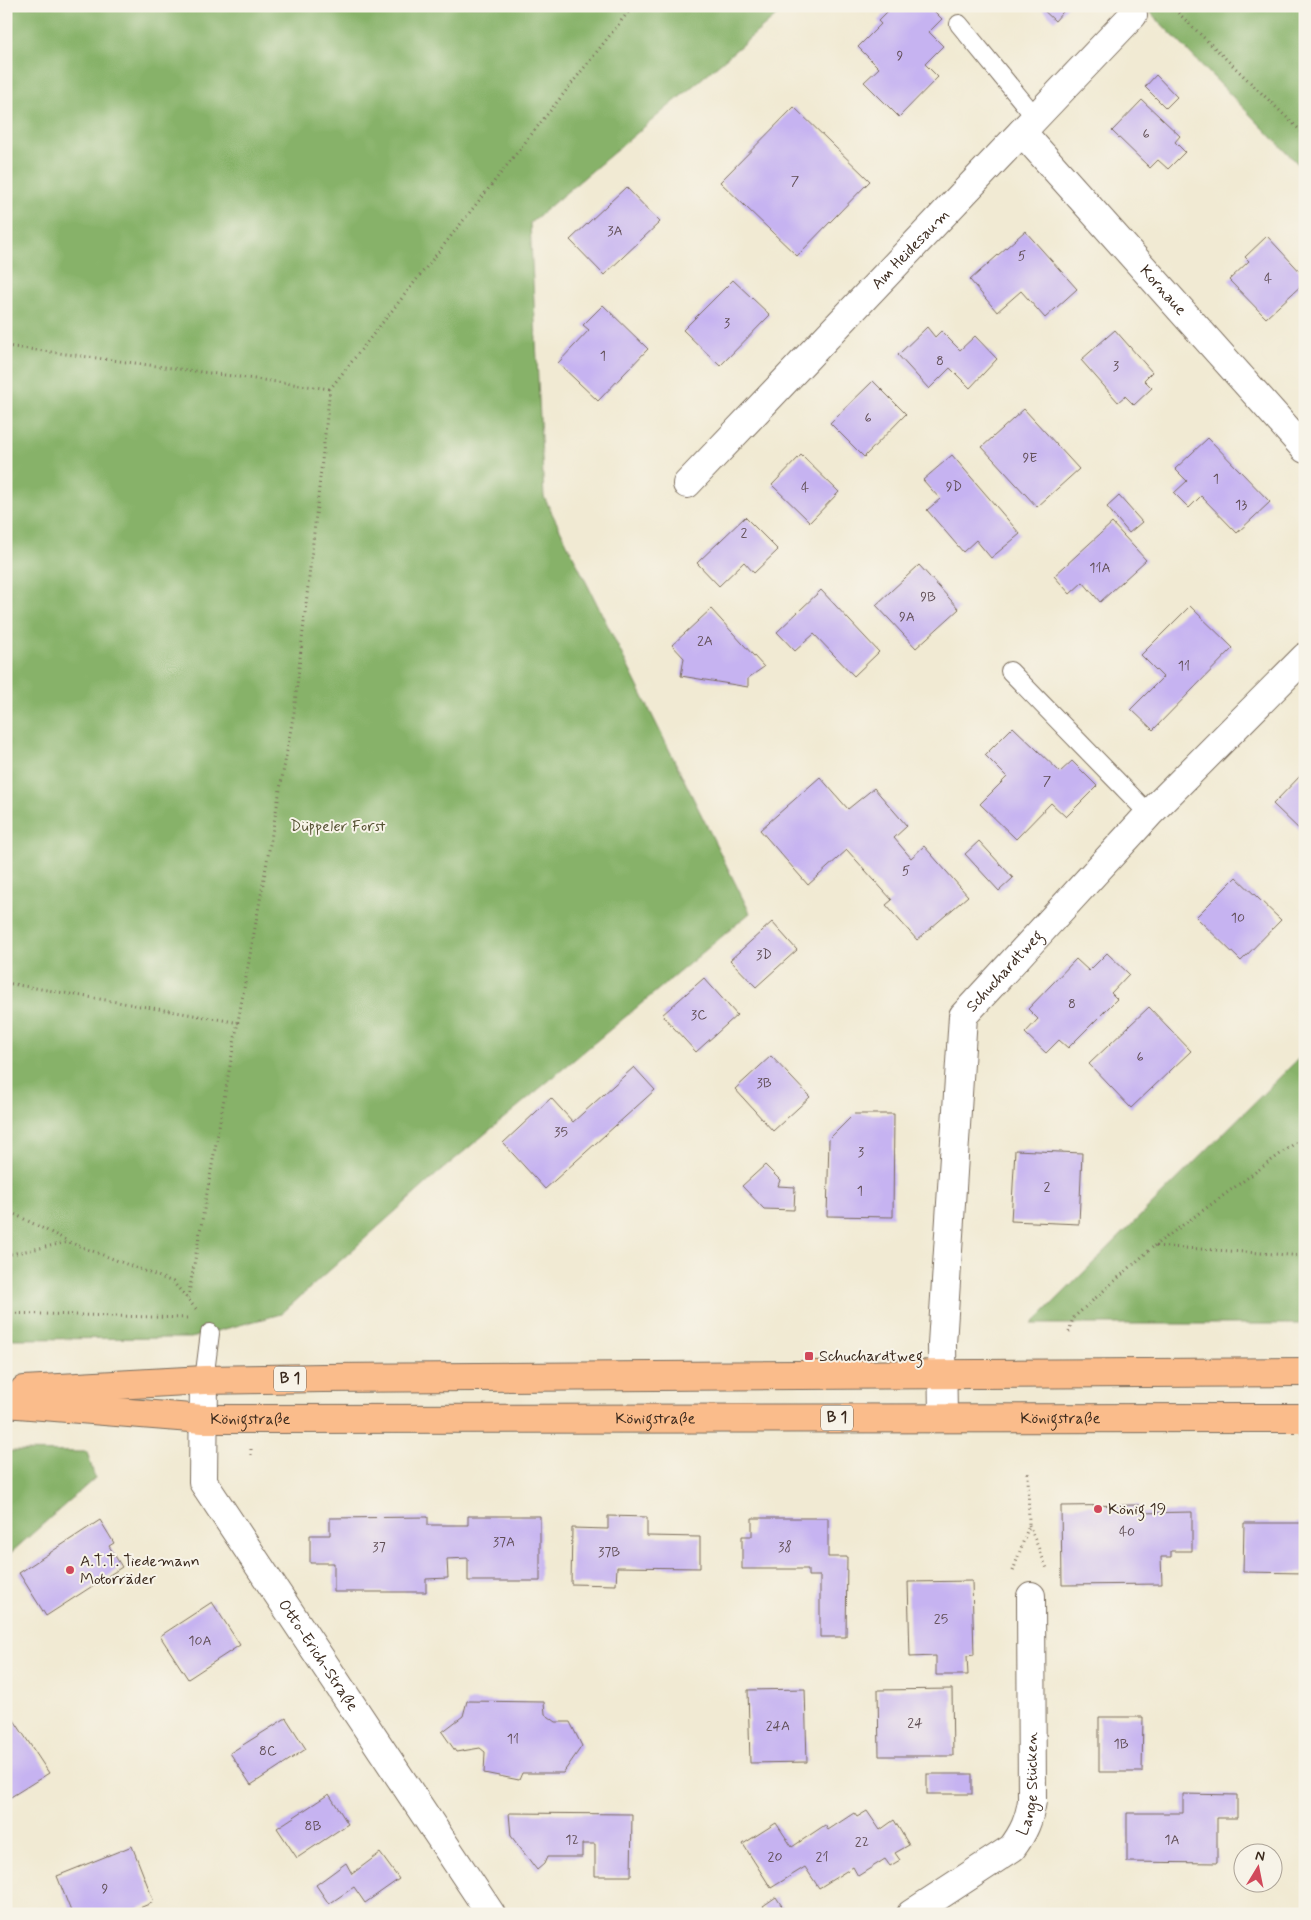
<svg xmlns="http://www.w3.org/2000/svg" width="1311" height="1920" viewBox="0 0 1311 1920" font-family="Mynerve,sans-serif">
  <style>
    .forest { fill: #87b269; stroke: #616e44 }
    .building { fill: #c6b3f1 }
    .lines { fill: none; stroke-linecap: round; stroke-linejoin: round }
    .service-casing { stroke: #7b6d5d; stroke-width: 20 }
    .minor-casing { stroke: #7b6d5d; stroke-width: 30 }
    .primary-casing { stroke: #7b6d5d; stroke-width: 30 }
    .path { stroke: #7b6d5d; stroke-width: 3; stroke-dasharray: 1 4; stroke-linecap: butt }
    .service { stroke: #fff; stroke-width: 18 }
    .minor { stroke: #fff; stroke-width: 28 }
    .primary { stroke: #fabc8b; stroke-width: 28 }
    .poi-dot { fill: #d1495b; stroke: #f7f3e8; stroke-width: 2 }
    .labels { text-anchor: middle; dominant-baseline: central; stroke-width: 4; stroke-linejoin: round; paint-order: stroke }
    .number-label { font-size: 14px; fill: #5e4c53 }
    .shield { fill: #f7f3e8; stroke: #73665b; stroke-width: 1 }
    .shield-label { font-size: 15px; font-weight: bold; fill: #3b2a1e }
    .street-label { font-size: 16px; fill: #3b2a1e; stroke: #f7f3e8 }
    .park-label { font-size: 16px; fill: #575335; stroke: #f7f3e8 }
    .poi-label { font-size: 16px; fill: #3b2a1e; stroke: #f7f3e8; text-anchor: start }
  </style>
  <rect width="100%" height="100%" fill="#f7f3e8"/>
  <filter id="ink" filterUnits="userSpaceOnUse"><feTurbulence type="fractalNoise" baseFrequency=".02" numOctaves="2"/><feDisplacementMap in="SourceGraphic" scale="10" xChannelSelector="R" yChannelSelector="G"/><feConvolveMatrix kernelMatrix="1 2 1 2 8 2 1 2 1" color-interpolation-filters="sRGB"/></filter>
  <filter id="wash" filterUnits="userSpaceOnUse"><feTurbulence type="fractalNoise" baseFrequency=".0096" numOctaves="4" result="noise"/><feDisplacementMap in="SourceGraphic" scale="20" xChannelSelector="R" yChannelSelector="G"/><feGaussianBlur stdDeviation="1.12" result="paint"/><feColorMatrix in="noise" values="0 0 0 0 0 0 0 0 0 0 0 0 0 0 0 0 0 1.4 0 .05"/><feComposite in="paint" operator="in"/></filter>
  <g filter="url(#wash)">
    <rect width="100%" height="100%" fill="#f1ead3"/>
    <!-- forest -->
    <g class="forest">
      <polygon points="6,6 788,6 530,223 544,497 750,913 437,1174 281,1314 191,1338 6,1339"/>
      <polygon points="1144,6 1305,6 1305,171"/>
      <polygon points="1305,1052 1305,1324 1032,1324"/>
      <polygon points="6,1451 87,1452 95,1478 6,1557"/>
    </g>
    <g id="blocks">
      <!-- building -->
      <g class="building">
        <polygon points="885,6 929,6 942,19 929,32 943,46 925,64 938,77 899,117 864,82 879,68 858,47 881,24 878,21 889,10"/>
        <polygon points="1039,6 1068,6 1055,21"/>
        <polygon points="1156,75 1177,97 1166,108 1145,87"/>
        <polygon points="1142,100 1180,136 1175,142 1185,152 1168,169 1158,160 1150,168 1112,131"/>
        <polygon points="794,107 870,181 797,256 720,182"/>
        <polygon points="626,187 660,222 604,275 570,240"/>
        <polygon points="1025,231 1077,289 1045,318 1021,291 997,312 970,280"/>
        <polygon points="1267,236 1305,277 1305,282 1266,318 1229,280 1249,261 1245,257"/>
        <polygon points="733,280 770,315 720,366 683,330"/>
        <polygon points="603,305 648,349 598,401 558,363 589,330 583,325"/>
        <polygon points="927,327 935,337 941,331 960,350 975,336 997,359 970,388 950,368 929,389 898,355"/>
        <polygon points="1115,330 1152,372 1144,380 1152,388 1134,405 1125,396 1118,402 1081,360"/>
        <polygon points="873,381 906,414 864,457 830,423"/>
        <polygon points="1024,409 1079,469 1037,507 982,447"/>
        <polygon points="1208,438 1270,502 1237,533 1201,496 1189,508 1174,493 1187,481 1175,469"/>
        <polygon points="801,455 839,492 810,522 772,485"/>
        <polygon points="952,455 1020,534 991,558 976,540 963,552 927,510 940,499 923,480"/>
        <polygon points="1119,496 1142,522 1129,533 1107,507"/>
        <polygon points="745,517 778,550 754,573 744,562 719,586 697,563"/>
        <polygon points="1112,523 1146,560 1100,602 1083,582 1070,594 1054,576"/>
        <polygon points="919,565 959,609 916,648 876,605"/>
        <polygon points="821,590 879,652 854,676 814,634 795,651 777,632"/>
        <polygon points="1190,606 1233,648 1153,730 1131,709 1163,677 1141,655"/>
        <polygon points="711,609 764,667 748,678 748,687 681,676 684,658 672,645"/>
        <polygon points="1013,727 1060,772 1072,761 1097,786 1066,817 1051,803 1016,839 980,804 1007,777 985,755"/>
        <polygon points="1305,771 1305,835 1273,804"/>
        <polygon points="820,777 848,809 874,788 907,826 894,838 911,858 924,846 968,896 917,940 886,905 892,900 847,850 808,885 760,830"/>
        <polygon points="979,841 1013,878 999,891 965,854"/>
        <polygon points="1236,877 1281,920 1241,961 1196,917"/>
        <polygon points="772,922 797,950 756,987 730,960"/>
        <polygon points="1107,953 1129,974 1111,993 1117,999 1068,1048 1059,1040 1046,1053 1025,1033 1038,1019 1028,1009 1076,959 1089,971"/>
        <polygon points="704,978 737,1015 696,1052 662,1015"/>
        <polygon points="1149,1007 1191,1051 1131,1108 1089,1064"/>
        <polygon points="771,1056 810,1097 773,1131 735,1089"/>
        <polygon points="634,1067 655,1090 545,1189 503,1143 551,1098 573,1122"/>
        <polygon points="854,1114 894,1114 893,1217 827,1216 829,1139"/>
        <polygon points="1015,1150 1082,1153 1079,1224 1011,1221"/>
        <polygon points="765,1165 780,1180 778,1186 795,1187 794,1210 764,1209 742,1186"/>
        <polygon points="1139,1505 1139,1513 1192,1512 1192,1551 1171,1551 1171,1557 1161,1557 1162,1584 1062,1585 1061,1506"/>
        <polygon points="468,1516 540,1516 540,1581 468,1581 468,1558 447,1559 448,1578 426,1579 426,1592 334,1592 334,1563 310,1563 310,1535 330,1535 330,1518 428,1517 428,1525 468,1525"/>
        <polygon points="608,1516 647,1517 647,1536 700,1537 700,1568 617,1567 616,1585 571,1584 572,1528 608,1529"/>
        <polygon points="752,1518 828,1518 828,1557 847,1557 846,1637 820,1637 820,1576 808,1576 808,1569 742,1569 742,1536 752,1536"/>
        <polygon points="100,1520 114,1543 109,1546 122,1567 46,1616 19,1573"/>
        <polygon points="1244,1523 1305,1523 1305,1573 1243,1572"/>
        <polygon points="972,1581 974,1655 967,1656 968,1675 936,1675 936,1656 910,1657 908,1582"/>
        <polygon points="212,1602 240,1645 188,1679 160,1636"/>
        <polygon points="805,1689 807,1762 750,1763 748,1690"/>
        <polygon points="952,1689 953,1756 879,1756 878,1690"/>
        <polygon points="467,1701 544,1702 545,1714 556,1722 570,1722 582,1746 563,1773 522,1773 519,1780 484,1773 485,1752 480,1748 456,1752 442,1732 463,1716"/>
        <polygon points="6,1708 49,1773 6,1800"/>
        <polygon points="1099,1717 1143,1717 1142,1772 1099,1772"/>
        <polygon points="286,1718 306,1749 251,1785 230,1753"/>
        <rect x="927" y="1774" width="45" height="20"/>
        <polygon points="329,1794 348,1824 297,1858 277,1828"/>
        <polygon points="1183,1794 1237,1795 1237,1818 1217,1818 1217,1863 1127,1862 1127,1813 1183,1813"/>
        <polygon points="867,1811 880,1830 894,1820 909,1845 895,1853 900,1860 890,1866 885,1859 858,1876 853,1867 819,1888 805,1867 771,1888 743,1844 776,1823 792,1847 825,1825 828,1830 854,1813 857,1817"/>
        <polygon points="509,1813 632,1814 631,1876 595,1876 595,1844 582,1844 582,1857 547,1857 544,1864 537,1870 511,1836"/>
        <polygon points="132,1846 154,1902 125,1914 72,1914 57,1876"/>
        <polygon points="380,1853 399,1879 365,1903 354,1887 329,1904 316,1885 346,1863 352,1874"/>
        <polygon points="776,1897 787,1914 768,1914 763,1906"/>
      </g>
    </g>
  </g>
  <g filter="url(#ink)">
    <use href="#blocks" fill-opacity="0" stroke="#7b6d5d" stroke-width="1"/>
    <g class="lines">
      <defs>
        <g id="service">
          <polyline points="959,24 1036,118"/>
          <polyline points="1010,671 1149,814"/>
          <polyline points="204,1380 210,1333"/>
        </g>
        <g id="minor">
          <path id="s1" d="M1022,132L1305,449"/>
          <path id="s2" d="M687,484L1133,15"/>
          <path id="s3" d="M204,1380L203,1482L491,1914"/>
          <path id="s4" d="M943,1418L942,1344L963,1016L1149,814L1305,657"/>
          <path id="s5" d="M911,1914L1012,1848C1024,1832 1029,1820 1032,1801L1031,1596"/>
        </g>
        <g id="primary">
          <polyline points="24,1390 204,1380 323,1378 1305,1372"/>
          <path id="s6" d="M6,1403L203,1419L1305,1418"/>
        </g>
      </defs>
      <!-- service casing -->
      <use href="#service" class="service-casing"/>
      <!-- minor casing -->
      <use href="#minor" class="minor-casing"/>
      <!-- primary casing -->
      <use href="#primary" class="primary-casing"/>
      <!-- path -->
      <g class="path">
        <polyline points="1171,6 1305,135"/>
        <polyline points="6,346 330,389"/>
        <polyline points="6,983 240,1023"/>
        <polyline points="6,1210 68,1241"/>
        <polyline points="1154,1246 1305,1136"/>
        <polyline points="6,1255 69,1242 173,1282 198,1311"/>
        <polyline points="188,1298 294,712 330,389 633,6"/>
        <polyline points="6,1313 188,1318"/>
        <polyline points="1069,1332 1073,1318 1154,1246 1305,1256"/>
        <polyline points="251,1449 251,1457"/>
        <polyline points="1029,1525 1048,1571"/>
        <polyline points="1013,1571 1029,1525 1028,1473"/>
      </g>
      <!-- service -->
      <use href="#service" class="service"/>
      <!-- minor -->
      <use href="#minor" class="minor"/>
      <!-- primary -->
      <use href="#primary" class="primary"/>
    </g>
  </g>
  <!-- markers -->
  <g class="poi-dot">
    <rect x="804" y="1351" width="10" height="10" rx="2.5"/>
    <circle cx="1098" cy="1509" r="5"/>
    <circle cx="70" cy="1570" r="5"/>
  </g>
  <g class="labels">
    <!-- number labels -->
    <g class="number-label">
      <text x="900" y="56">9</text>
      <text x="1146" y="134">6</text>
      <text x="795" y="181">7</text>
      <text x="615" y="231">3A</text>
      <text x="1022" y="256">5</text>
      <text x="1268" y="279">4</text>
      <text x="727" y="323">3</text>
      <text x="603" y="356">1</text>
      <text x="940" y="361">8</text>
      <text x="1116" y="366">3</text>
      <text x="868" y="418">6</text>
      <text x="1030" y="458">9E</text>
      <text x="1216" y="479">1</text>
      <text x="954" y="487">9D</text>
      <text x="805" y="488">4</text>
      <text x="1241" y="505">13</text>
      <text x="744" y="533">2</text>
      <text x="1100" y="568">11A</text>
      <text x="928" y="597">9B</text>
      <text x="907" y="617">9A</text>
      <text x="705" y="641">2A</text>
      <text x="1184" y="666">11</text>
      <text x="1047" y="781">7</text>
      <text x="906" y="871">5</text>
      <text x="1238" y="918">10</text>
      <text x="764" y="955">3D</text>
      <text x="1072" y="1004">8</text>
      <text x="699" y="1015">3C</text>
      <text x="1140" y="1057">6</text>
      <text x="764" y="1083">3B</text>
      <text x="561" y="1132">35</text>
      <text x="861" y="1152">3</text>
      <text x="1047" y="1187">2</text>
      <text x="860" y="1191">1</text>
      <text x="1127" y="1532">40</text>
      <text x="504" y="1542">37A</text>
      <text x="379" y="1547">37</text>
      <text x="785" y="1547">38</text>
      <text x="609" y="1552">37B</text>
      <text x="941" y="1619">25</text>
      <text x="200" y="1641">10A</text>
      <text x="915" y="1723">24</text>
      <text x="778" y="1726">24A</text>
      <text x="513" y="1739">11</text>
      <text x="1121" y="1744">1B</text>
      <text x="268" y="1751">8C</text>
      <text x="313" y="1826">8B</text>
      <text x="572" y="1840">12</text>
      <text x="1172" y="1840">1A</text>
      <text x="862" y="1842">22</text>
      <text x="775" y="1857">20</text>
      <text x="822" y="1857">21</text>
      <text x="105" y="1889">9</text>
    </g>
    <!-- shield labels -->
    <g class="shield">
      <rect x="274" y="1366.5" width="32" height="25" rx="4"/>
      <rect x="821" y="1405.5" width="32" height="25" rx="4"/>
    </g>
    <g class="shield-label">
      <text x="290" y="1379">B 1</text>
      <text x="837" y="1418">B 1</text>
    </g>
    <!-- street labels -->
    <g class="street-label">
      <text stroke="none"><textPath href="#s2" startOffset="324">Am Heidesaum</textPath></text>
      <text stroke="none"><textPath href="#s1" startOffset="212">Kornaue</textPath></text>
      <text stroke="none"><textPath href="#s4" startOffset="464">Schuchardtweg</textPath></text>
      <text stroke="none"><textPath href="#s6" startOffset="1055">Königstraße</textPath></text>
      <text stroke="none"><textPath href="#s6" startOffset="245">Königstraße</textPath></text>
      <text stroke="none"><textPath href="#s6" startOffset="650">Königstraße</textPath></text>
      <text stroke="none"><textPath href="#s3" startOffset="310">Otto-Erich-Straße</textPath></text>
      <text stroke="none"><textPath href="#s5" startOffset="189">Lange Stücken</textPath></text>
    </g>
    <!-- park labels -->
    <g class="park-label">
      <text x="338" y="826">Düppeler Forst</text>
    </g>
    <!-- poi labels -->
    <g class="poi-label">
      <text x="819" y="1356">Schuchardtweg</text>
      <text x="1108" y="1509">König 19</text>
      <text x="80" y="1561">A.T.T. Tiedemann<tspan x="80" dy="18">Motorräder</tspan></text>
    </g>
  </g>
  <!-- margin -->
  <rect width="1311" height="1920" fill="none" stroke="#f7f3e8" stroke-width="25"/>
  <!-- north arrow -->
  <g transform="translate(1258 1868) rotate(10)"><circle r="24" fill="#f7f3e8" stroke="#aca397"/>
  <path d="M0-4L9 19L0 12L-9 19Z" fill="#d1495b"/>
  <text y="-8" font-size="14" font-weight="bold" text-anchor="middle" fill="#3b2a1e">N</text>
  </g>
</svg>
